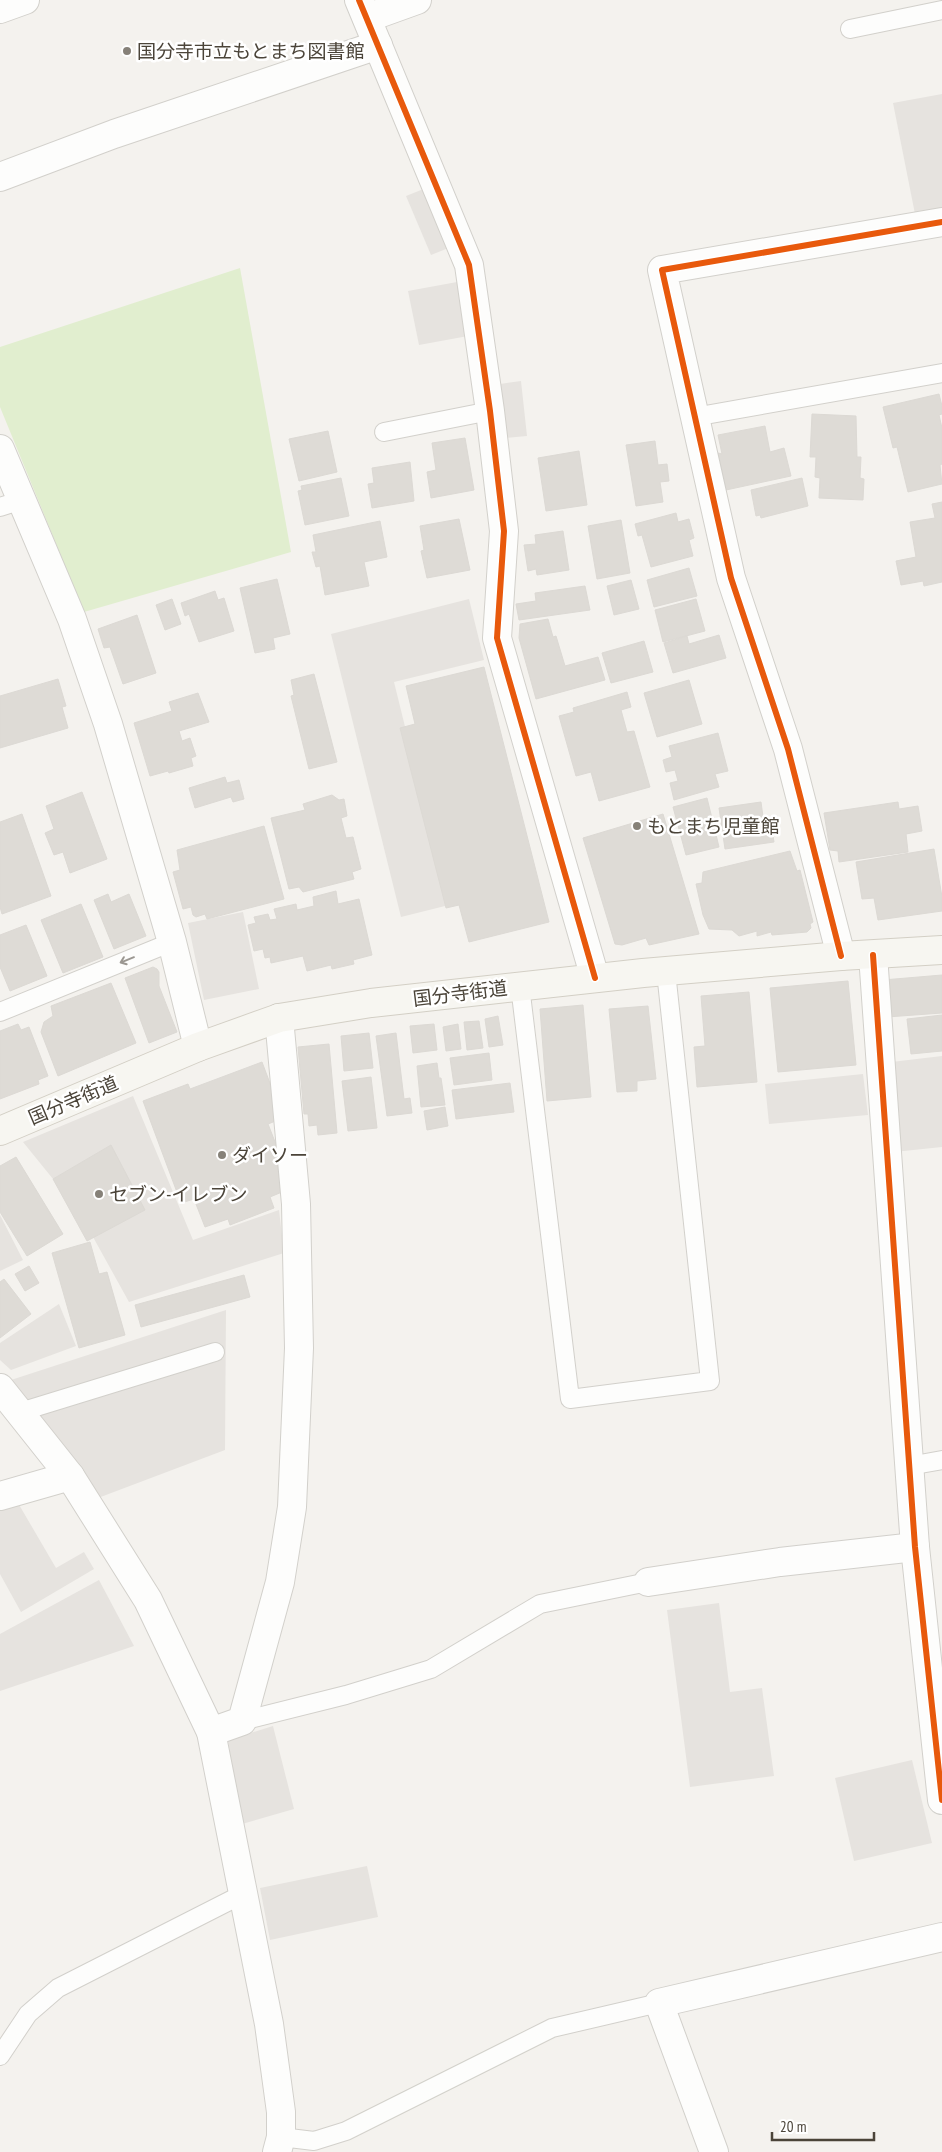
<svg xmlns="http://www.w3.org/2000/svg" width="942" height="2152" viewBox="0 0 942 2152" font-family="'PT Sans Narrow','Noto Sans JP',sans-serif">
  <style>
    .green { fill: #e1eecf }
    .parking { fill: #e6e3df }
    .building { fill: #dedbd6; stroke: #dcd9d4 }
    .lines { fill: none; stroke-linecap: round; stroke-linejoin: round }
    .lane-casing { stroke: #d2d0cb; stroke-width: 20 }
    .street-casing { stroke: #d2d0cb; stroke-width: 30 }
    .secondary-casing { stroke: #d3cfc5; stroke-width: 30 }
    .lane { stroke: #fdfdfc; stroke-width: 18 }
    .street { stroke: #fdfdfc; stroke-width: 28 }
    .secondary { stroke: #f7f6f1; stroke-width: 28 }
    .cycleway-casing { stroke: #fff; stroke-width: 9 }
    .cycleway { stroke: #e8590c; stroke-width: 6 }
    .oneway { stroke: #9b9791 }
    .poi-dot { fill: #868178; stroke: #fff; stroke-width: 2 }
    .labels { text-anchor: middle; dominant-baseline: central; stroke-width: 5; stroke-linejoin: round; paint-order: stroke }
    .poi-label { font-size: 19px; fill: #4b4439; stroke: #fff; text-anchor: start }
    .street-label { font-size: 19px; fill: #4b4439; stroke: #fff }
  </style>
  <rect width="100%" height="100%" fill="#f4f2ee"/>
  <!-- green -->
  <polygon class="green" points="240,268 291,552 84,612 0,407 0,347"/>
  <!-- parking -->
  <g class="parking">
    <polygon points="942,94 942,208 915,214 893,103"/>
    <polygon points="431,186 456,245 431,255 406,196"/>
    <polygon points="457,282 468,336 419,345 408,291"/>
    <polygon points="521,381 527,436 506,438 500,384"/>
    <polygon points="469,599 484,660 394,682 449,905 401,917 331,634"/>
    <polygon points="243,912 259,989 204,1000 188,923"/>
    <polygon points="942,1056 942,1147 894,1152 883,1063"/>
    <polygon points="863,1074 868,1115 769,1124 765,1084"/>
    <polygon points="133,1096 193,1240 279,1210 284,1253 129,1302 93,1237 110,1146 53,1179 23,1142"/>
    <polygon points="0,1215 23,1260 0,1271"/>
    <polygon points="59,1304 76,1346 11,1370 0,1360 0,1343"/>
    <polygon points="226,1310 225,1450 98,1498 11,1380"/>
    <polygon points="18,1503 56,1568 84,1552 94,1569 21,1612 0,1574 0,1507"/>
    <polygon points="99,1580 134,1646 0,1691 0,1634"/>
    <polygon points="719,1603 730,1692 762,1688 774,1776 690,1787 667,1610"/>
    <polygon points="273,1726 294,1809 242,1824 228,1740"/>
    <polygon points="912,1760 932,1843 854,1861 835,1778"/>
    <polygon points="367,1866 378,1917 270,1940 260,1888"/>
  </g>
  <!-- building -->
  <g class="building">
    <polygon points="939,394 942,406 942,414 939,415 942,428 942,464 940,465 942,484 908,492 897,447 893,448 883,407"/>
    <polygon points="812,414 856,416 857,457 861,457 860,478 864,479 863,500 819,498 820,478 815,477 816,457 810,457"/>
    <polygon points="765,426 770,452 784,448 791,476 726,490 718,453 722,454 718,435"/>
    <polygon points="328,431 337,472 299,481 289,439"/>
    <polygon points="465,438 474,490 431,498 427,472 436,470 432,443"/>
    <polygon points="655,441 658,465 667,464 669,481 660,482 663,502 636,506 626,445"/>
    <polygon points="579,451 587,505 546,511 538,458"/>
    <polygon points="410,462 414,501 372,508 368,484 374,483 372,468"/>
    <polygon points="341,478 349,516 305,525 298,491 302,490 301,486"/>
    <polygon points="802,478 808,506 761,518 760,515 756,516 751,490"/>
    <polygon points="942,502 942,582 924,586 923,581 901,585 896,561 916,557 910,522 935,518 932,504"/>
    <polygon points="676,513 678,522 689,519 694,538 689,540 693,556 651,567 642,535 638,536 635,524"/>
    <polygon points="459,519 470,570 427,578 421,551 424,550 420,526"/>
    <polygon points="621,520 630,573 597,579 588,526"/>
    <polygon points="380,521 387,557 364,562 369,586 325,595 320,566 316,567 312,552 316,552 313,535"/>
    <polygon points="563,531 569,570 537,575 536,569 528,571 524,545 536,544 535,535"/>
    <polygon points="689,568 697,596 654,607 647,580"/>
    <polygon points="277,579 290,634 273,638 275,649 255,653 240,588"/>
    <polygon points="631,580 639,609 614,615 607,586"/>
    <polygon points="585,586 590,610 519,620 516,604 536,601 535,593"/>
    <polygon points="215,591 218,600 224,598 234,631 199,642 189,614 185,616 181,603"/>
    <polygon points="172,599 181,624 165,630 156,605"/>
    <polygon points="696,599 705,631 663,642 655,610"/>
    <polygon points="137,615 156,673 123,684 110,647 104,648 98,629"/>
    <polygon points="548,619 553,637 556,636 565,666 598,657 605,680 536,699 519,638 520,624"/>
    <polygon points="719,635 726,658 673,673 664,643 687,636 689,644"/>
    <polygon points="644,641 653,672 611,683 602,653"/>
    <polygon points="484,667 549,922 469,942 459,905 446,908 400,728 415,724 406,686"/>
    <polygon points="314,674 337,762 309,769 291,696 294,695 291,680"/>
    <polygon points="58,679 66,706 62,707 68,728 0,748 0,696"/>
    <polygon points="689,680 702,724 657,737 644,693"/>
    <polygon points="627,692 631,707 621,710 627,732 634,731 650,787 599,801 591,772 576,776 559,716 574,712 573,708"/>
    <polygon points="198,693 209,722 179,731 182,741 190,738 196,756 191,758 193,766 169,773 168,771 150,776 134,723 172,711 169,702"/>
    <polygon points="718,733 728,771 715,774 719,787 674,800 670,783 678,781 675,770 666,772 663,760 672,757 669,746"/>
    <polygon points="225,777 227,783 239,780 244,799 233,802 231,797 195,808 189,788"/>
    <polygon points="82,792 107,859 70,873 63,852 54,855 45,833 54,829 46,806"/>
    <polygon points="332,795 339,800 344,799 347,816 341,818 346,838 353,837 361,869 352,872 354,879 303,892 299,887 289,889 271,818 305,810 303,804"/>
    <polygon points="707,798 719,847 686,855 673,807"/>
    <polygon points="761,802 764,824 771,823 774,842 725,849 719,808"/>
    <polygon points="898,802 899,809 918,806 922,831 906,834 908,852 839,862 838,851 830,850 824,813"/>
    <polygon points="22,814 51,896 2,914 0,907 0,822"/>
    <polygon points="663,814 699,934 649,945 646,938 622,945 615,944 583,838"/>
    <polygon points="264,826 284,899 207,919 205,914 196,917 193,915 191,907 183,909 173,872 180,870 177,850"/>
    <polygon points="934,849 942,897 942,911 878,920 874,898 862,899 856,862"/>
    <polygon points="790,851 797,871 800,870 813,922 810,924 811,928 807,932 772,935 771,932 757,936 757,931 739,936 732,930 709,929 703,915 696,884 702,883 703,872"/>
    <polygon points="336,891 338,904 359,899 372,955 353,960 354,964 332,969 331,965 307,971 303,956 271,963 270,957 265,958 263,949 254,951 248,925 256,923 254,917 268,914 270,920 277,919 274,909 296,904 297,910 314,906 313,897"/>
    <polygon points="108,894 111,902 129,894 146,936 114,949 94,900"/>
    <polygon points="81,904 103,957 63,973 41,920"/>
    <polygon points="26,925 47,976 10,991 0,967 0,935"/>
    <polygon points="153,967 157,969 159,972 159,986 177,1032 149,1043 125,978"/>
    <polygon points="942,975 942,1013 887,1017 883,980"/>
    <polygon points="848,981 856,1065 778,1072 770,988"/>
    <polygon points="111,983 136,1043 58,1076 41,1032 44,1022 53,1016 51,1006"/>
    <polygon points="749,992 757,1082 697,1087 694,1047 705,1046 701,996"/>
    <polygon points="583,1005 591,1097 547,1101 540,1009"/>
    <polygon points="648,1006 656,1079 637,1081 637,1091 617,1092 609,1009"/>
    <polygon points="942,1015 942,1051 911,1054 907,1019"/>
    <polygon points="498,1016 503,1045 489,1047 485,1019"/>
    <polygon points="479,1021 483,1048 467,1050 464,1022"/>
    <polygon points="18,1024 21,1030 29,1027 48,1076 38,1080 39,1084 0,1099 0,1031"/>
    <polygon points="434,1024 437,1050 413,1053 410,1026"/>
    <polygon points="458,1024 461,1049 446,1051 443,1027"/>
    <polygon points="369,1033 373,1068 344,1071 341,1036"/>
    <polygon points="396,1033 404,1099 410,1098 412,1113 387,1116 376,1036"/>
    <polygon points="329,1044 337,1133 318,1135 317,1125 309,1126 308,1114 304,1114 298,1047"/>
    <polygon points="489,1053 492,1080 454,1085 450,1058"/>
    <polygon points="262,1062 274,1094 278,1120 268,1124 279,1152 282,1192 270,1197 274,1208 230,1225 228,1219 205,1227 194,1199 181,1203 143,1101 188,1084 190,1089"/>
    <polygon points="437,1063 439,1078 441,1078 445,1105 421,1107 417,1066"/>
    <polygon points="371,1077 377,1128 348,1131 342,1081"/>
    <polygon points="510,1083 514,1112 456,1119 452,1090"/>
    <polygon points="445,1107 448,1126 427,1130 424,1111"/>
    <polygon points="111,1145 145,1210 87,1241 53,1179"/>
    <polygon points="16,1157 63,1234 27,1256 0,1212 0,1166"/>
    <polygon points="90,1242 99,1274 107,1272 125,1335 79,1348 52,1253"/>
    <polygon points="29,1266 39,1283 25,1291 15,1274"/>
    <polygon points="244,1275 250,1297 141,1327 135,1305"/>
    <polygon points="4,1279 31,1314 0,1338 0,1282"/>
  </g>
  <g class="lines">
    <defs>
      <g id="lane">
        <polyline points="850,29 942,10"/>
        <polyline points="694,417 942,373"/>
        <polyline points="384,432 490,411"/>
        <polyline points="0,507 22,500"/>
        <polyline points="520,986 570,1399 710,1381 666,972"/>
        <polyline points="0,1012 172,942"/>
        <polyline points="20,1412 215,1352"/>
        <polyline points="909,1466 942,1460"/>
        <polyline points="242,1721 346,1695 431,1669 540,1604 648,1582"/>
        <polyline points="0,2056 28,2014 58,1988 243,1894"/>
        <polyline points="281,2137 314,2141 346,2131 552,2028 659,2003"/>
      </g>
      <g id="street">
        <polyline points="359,0 469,265 490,411 504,531 497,638 595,978"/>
        <polyline points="0,9 25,0"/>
        <polyline points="367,18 417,0"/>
        <polyline points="0,177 114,134 378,45"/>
        <polyline points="0,449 72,619 108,724 172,942 198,1047"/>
        <polyline points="873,955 915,1547 942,1800"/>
        <polyline points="841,956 788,749 731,578 662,270 942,222"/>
        <polyline points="0,1388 70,1476 148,1600 211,1732 269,2024 281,2112 281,2137 277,2152"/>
        <polyline points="0,1496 70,1476"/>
        <polyline points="648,1582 780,1562 915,1547"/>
        <polyline points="211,1732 242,1721 280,1582 292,1507 299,1348 296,1204 279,1018"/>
        <polyline points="714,2152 659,2003 942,1937"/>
      </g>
      <polyline id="secondary" points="0,1131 198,1047 279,1018 371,1003 643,973 841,956 942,950"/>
    </defs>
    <!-- lane casing -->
    <use href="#lane" class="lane-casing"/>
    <!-- street casing -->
    <use href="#street" class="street-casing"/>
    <!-- secondary casing -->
    <use href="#secondary" class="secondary-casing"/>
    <!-- lane -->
    <use href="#lane" class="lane"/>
    <!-- street -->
    <use href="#street" class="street"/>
    <!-- secondary -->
    <use href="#secondary" class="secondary"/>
    <defs>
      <g id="cycleway">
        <polyline points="359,0 469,265 490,411 504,531 497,638 595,978"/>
        <polyline points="873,955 915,1547 942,1800"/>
        <polyline points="841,956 788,749 731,578 662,270 942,222"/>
      </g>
    </defs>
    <!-- cycleway casing -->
    <use href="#cycleway" class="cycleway-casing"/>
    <!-- cycleway -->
    <use href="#cycleway" class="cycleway"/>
  </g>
  <!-- one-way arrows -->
  <defs><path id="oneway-shaft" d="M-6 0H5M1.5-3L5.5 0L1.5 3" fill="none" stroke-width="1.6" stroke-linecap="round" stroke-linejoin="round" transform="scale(1.25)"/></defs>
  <use class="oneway" href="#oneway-shaft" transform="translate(127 960) rotate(158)"/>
  <!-- markers -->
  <g class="poi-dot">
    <circle cx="127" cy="51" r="5"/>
    <circle cx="637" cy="826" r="5"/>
    <circle cx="222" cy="1155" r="5"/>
    <circle cx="99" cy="1194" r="5"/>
  </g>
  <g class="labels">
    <!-- poi labels -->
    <g class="poi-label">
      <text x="137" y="51">国分寺市立もとまち図書館</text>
      <text x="647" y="826">もとまち児童館</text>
      <text x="232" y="1155">ダイソー</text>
      <text x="109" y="1194">セブン-イレブン</text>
    </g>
    <!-- street labels -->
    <g class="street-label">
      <text transform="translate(460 993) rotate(-7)">国分寺街道</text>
      <text transform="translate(73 1100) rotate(-23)">国分寺街道</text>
    </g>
  </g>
  <!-- scale -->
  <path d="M772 2132v8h102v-8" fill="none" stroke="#4b4439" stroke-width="2.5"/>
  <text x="780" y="2132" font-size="15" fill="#4b4439" stroke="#ffffff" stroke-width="4" paint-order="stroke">20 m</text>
</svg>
